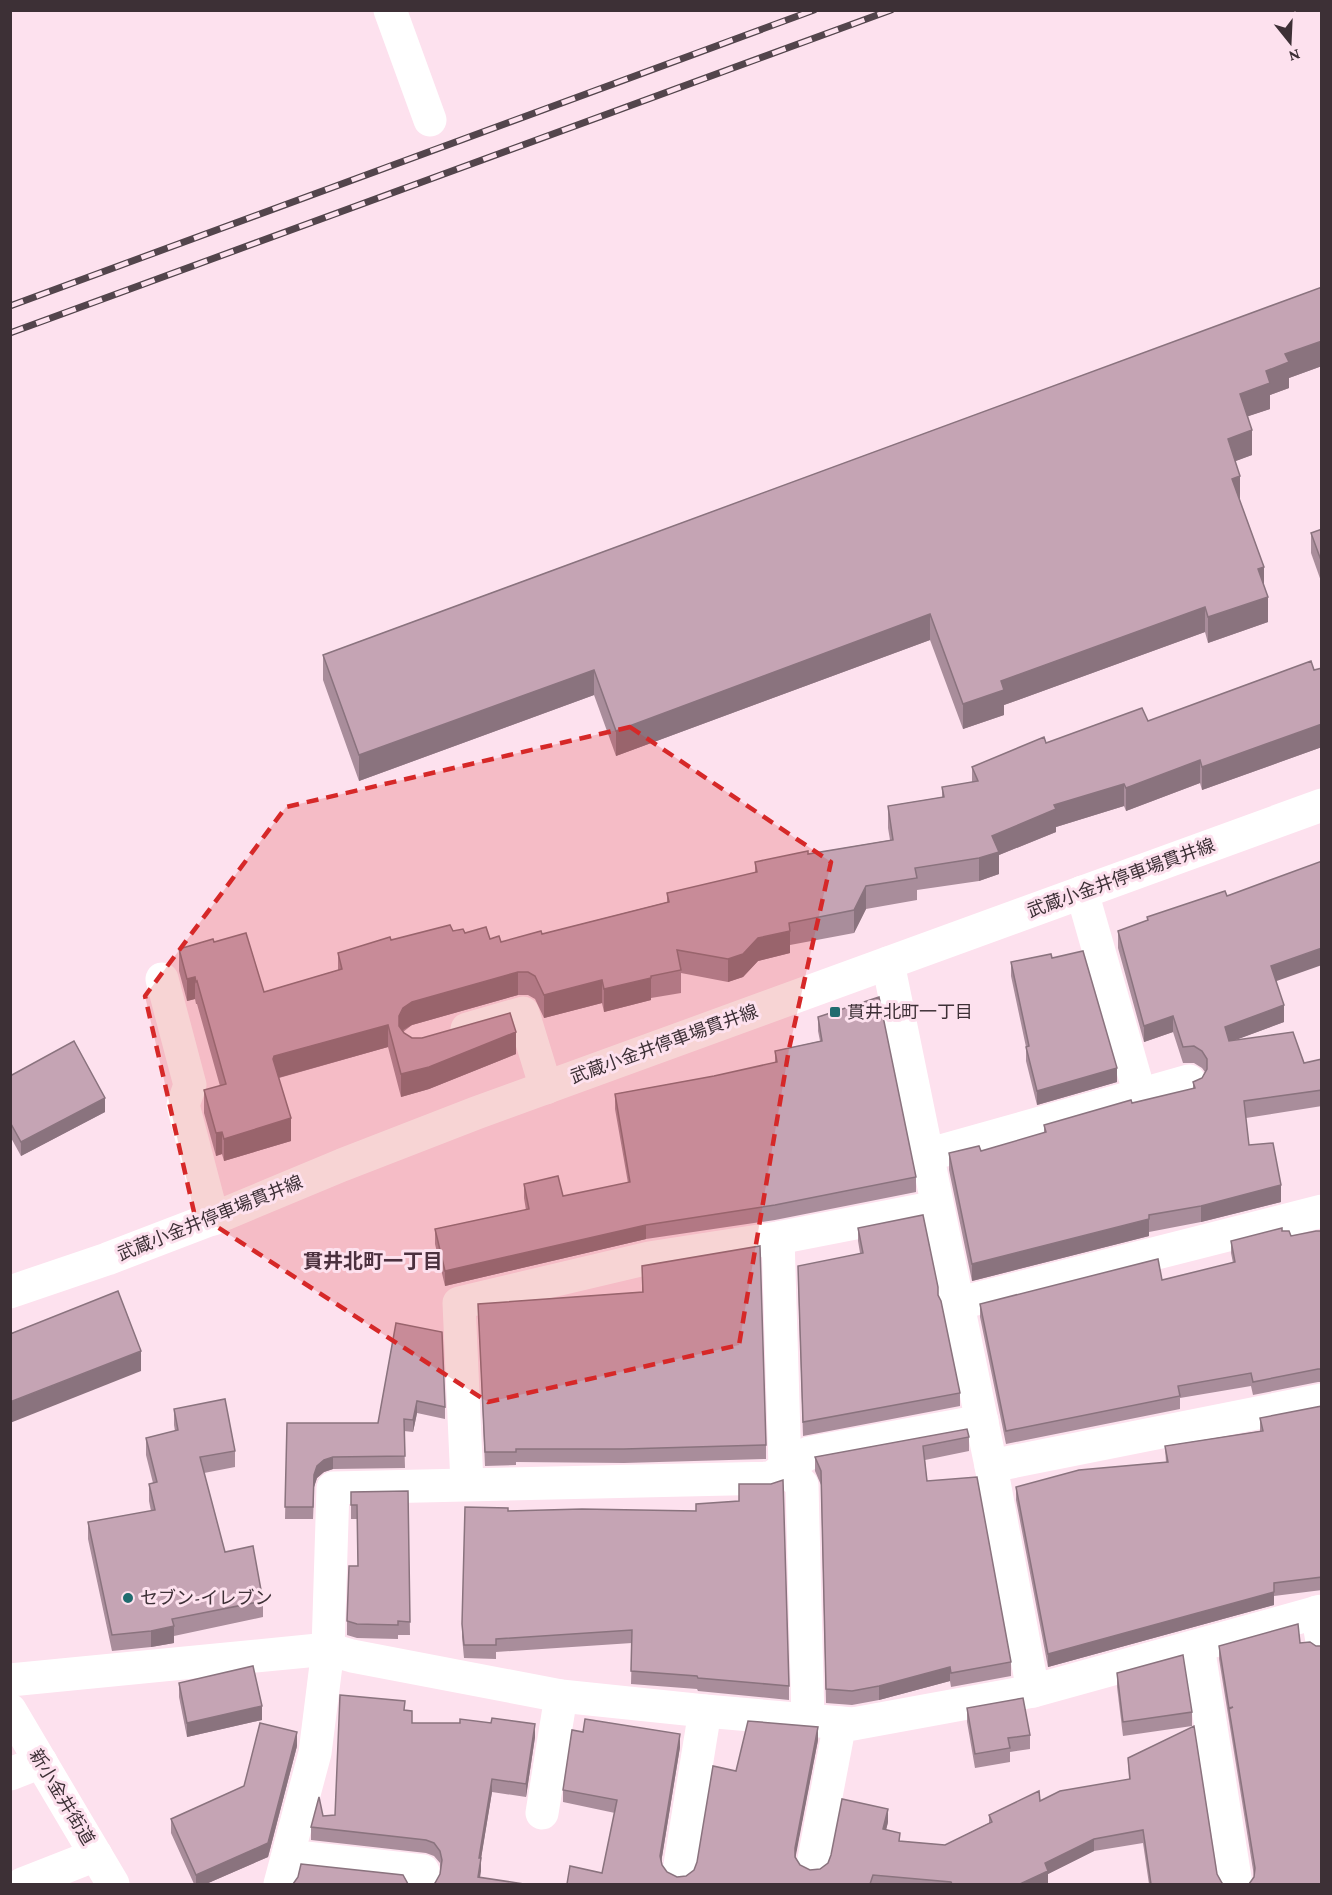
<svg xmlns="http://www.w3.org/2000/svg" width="1332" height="1895" viewBox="0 0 1332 1895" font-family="'Crimson Pro','Noto Sans JP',serif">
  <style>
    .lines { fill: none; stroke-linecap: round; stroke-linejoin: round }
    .minor { stroke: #fff; stroke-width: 33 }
    .major { stroke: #fff; stroke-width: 33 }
    .rail-casing { stroke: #53454c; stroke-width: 7 }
    .rail { stroke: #fde1ee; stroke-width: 4.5; stroke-dasharray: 14; stroke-linecap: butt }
    .wall { fill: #a98d9b }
    .shaded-wall { fill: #8a737e }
    .building { fill: #c5a4b4; stroke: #8a737e; stroke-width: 1.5 }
    .marked { fill: #d62828; fill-opacity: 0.2; stroke: #d62828; stroke-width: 4.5; stroke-dasharray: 12 8; stroke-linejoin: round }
    .poi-dot { fill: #206c6f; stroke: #fde1ee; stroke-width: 2 }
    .labels { text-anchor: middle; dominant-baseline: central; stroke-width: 6; stroke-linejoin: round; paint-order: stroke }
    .street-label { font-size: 18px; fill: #3d3036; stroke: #fde1ee }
    .poi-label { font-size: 18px; fill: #3d3036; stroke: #fde1ee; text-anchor: start }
    .neighbourhood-label { font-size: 20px; font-weight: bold; fill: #4b303e; stroke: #fde1ee }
  </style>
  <rect width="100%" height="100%" fill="#fde1ee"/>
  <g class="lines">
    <!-- minor -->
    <g class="minor">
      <polyline points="390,10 430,120"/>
      <polyline points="1082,892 1140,1095"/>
      <polyline points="888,963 991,1466 1033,1691"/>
      <polyline points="162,979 190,1085 183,1105 213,1219"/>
      <polyline points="467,1029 523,1013 546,1088"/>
      <polyline points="927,1155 1189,1081"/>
      <polyline points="956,1304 1322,1211"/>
      <polyline points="991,1466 1322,1400"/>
      <polyline points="467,1484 459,1303 649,1258 778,1238 937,1207"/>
      <polyline points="1317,1612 1322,1641"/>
      <polyline points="1198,1646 1236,1884"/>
      <polyline points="10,1680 328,1649 352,1656 561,1696 705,1711 853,1724 1033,1691 1322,1611"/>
      <polyline points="808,1720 802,1485 785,1468 809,1453 982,1421"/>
      <polyline points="10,1774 41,1762"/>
      <polyline points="542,1813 561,1696"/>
      <polyline points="288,1856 423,1871 421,1884"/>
      <polyline points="813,1864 840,1723"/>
      <polyline points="679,1871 705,1711"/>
      <polyline points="22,1884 96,1855"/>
      <polyline points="280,1884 315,1753 328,1649 333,1488 771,1478 785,1468 778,1238"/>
    </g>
    <!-- major -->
    <g class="major">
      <polyline points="10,1292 107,1259 227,1213 342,1165 476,1113 1322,805"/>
      <polyline points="10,1710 113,1884"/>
    </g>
    <defs>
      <g id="rail">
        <polyline points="10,306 814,10"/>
        <polyline points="10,333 891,10"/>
      </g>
    </defs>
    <!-- rail casing -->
    <use href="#rail" class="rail-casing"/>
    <!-- rail -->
    <use href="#rail" class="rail"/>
  </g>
  <!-- wall -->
  <g class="wall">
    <polygon points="1322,287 1322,366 1289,378 1289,388 1270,395 1270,409 1248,416 1252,455 1235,461 1240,501 1264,585 1268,622 1208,643 1205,632 1004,705 1004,715 963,729 930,640 616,756 594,695 359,781 323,680 323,655"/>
    <polygon points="1322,529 1322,584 1311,553 1311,533"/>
    <polygon points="1322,668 1322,747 1202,790 1200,783 1126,811 1124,806 1056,827 1056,832 999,855 999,874 979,881 917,890 917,900 866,909 854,933 790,945 790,953 758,961 743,977 728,982 681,973 681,993 651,998 651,1000 604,1012 602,1003 544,1018 535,999 528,995 518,995 412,1025 403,1032 404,1033 412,1038 516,1054 429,1089 401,1097 388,1047 279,1078 291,1141 224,1161 222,1154 216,1156 204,1113 204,1090 220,1086 197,1004 196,1004 195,999 187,1001 179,971 179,949 214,942 264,992 338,970 338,953 391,940 453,931 501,942 542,934 667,902 667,893 755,873 755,862 808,854 890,840 888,828 888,806 942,797 942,787 972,782 972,767 1046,743 1148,721"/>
    <polygon points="1227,896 1276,981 1284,1022 1232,1041 1304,1063 1322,1059 1322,1106 1246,1118 1249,1145 1281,1202 1201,1222 1149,1232 1149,1236 972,1281 949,1170 949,1153 981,1151 1044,1133 1044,1125 1193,1089 1193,1082 1202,1078 1205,1072 1202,1068 1194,1063 1183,1063 1173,1032 1144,1042 1118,948 1118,931 1147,921 1147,917"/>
    <polygon points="1052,958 1117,1082 1037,1105 1026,1061 1026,1047 1011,976 1011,962"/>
    <polygon points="818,1017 916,1177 916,1192 775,1220 646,1239 445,1286 435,1244 435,1229 526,1210 524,1198 524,1184 563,1196 628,1183 615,1109 615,1094 714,1076 775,1063 775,1051 820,1041 818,1031"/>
    <polygon points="10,1076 105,1112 21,1156 10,1136"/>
    <polygon points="858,1228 938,1295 960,1393 960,1406 803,1436 798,1280 860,1253 858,1241"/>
    <polygon points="1282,1231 1291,1236 1322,1231 1322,1382 1318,1382 1253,1395 1251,1386 1180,1398 1180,1409 1006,1444 980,1317 980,1304 1162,1280 1233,1263 1231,1253 1231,1241"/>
    <polygon points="642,1266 766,1445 766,1459 624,1463 516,1462 516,1465 485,1466 478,1304 642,1292"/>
    <polygon points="396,1323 445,1407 445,1419 417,1413 413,1432 404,1431 405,1468 333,1469 324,1472 317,1478 314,1487 313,1519 285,1519 287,1423 378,1423"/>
    <polygon points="1322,1406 1322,1590 1274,1596 1274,1605 1048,1667 1016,1500 1016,1487 1166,1463 1165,1446 1260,1431 1260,1418"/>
    <polygon points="174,1409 235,1451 235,1467 204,1473 225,1552 263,1601 263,1617 174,1636 174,1643 151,1647 112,1651 88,1539 88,1522 151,1511 149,1501 149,1484 153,1483 146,1455 146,1438 175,1431 174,1425"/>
    <polygon points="969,1437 969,1451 925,1460 927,1481 1011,1662 1011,1676 951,1687 950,1681 879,1700 852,1705 826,1703 821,1485 815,1471 815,1457"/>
    <polygon points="408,1491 410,1635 398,1635 398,1639 357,1638 347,1635 347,1621 358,1566 357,1519 351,1519 351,1492"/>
    <polygon points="465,1507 508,1511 789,1686 789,1700 698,1691 697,1689 631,1684 632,1643 496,1652 496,1659 464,1658 462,1637"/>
    <polygon points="1300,1643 1316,1646 1254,1876 1219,1659 1219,1646"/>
    <polygon points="1117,1673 1192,1712 1192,1726 1123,1736 1117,1687"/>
    <polygon points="179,1683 262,1720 187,1737 179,1697"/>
    <polygon points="967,1708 1030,1735 1030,1749 1010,1752 1010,1762 975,1768 967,1722"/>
    <polygon points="405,1710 412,1723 535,1737 526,1797 492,1792 481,1858 480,1877 435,1883 440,1874 440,1863 434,1856 426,1853 311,1840 311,1827 323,1816 335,1815"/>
    <polygon points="818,1740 795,1857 800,1865 810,1870 820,1869 888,1822 886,1830 900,1841 945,1845 989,1823 989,1815 1040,1801 1129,1779 1128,1758 1217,1874 1222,1883 1223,1884 1149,1884 1143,1843 1094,1851 1048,1874 1048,1884 567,1884 602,1873 615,1813 563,1802 563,1790 680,1747 661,1863 662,1865 667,1872 677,1877 686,1876 694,1870 736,1771"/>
    <polygon points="297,1746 268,1857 206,1884 194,1884 171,1833 171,1819 244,1786"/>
  </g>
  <!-- shaded-wall -->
  <g class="shaded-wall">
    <polygon points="1322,341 1322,366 1289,378 1289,388 1270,395 1270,409 1240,419 1240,394 1285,354"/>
    <polygon points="1252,430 1252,455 1228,464 1228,439"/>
    <polygon points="1240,476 1240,501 1232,479"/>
    <polygon points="1264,567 1264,592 1258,569"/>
    <polygon points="1268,597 1268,622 1208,643 1208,617"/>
    <polygon points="1205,607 1205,632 1004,705 1004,715 963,729 963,704 1001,681"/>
    <polygon points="930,614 930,640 616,756 616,731"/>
    <polygon points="594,670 594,695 359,781 359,755"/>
    <polygon points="1322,724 1322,747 1202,790 1202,767"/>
    <polygon points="1200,760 1200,783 1126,811 1126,788"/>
    <polygon points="1124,784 1124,806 1056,827 1056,832 999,855 999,874 979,881 979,858 992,836 1054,805"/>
    <polygon points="866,886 866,909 854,933 854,910"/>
    <polygon points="790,931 790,953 758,961 743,977 728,982 728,959 758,938"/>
    <polygon points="1322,948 1322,965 1271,983 1271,966"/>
    <polygon points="518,972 518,995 412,1025 403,1030 399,1039 399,1016 403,1008 412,1002"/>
    <polygon points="195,977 195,999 187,1001 187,979"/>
    <polygon points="651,978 651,1000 604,1012 604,989"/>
    <polygon points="602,980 602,1003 544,1018 544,995"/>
    <polygon points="1284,1005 1284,1022 1225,1044 1225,1027"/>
    <polygon points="1173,1016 1173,1032 1144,1042 1144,1026"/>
    <polygon points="388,1025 388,1047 274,1079 273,1059 274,1056"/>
    <polygon points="516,1032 516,1054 429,1089 401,1097 401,1074"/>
    <polygon points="1117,1068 1117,1082 1037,1105 1037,1091"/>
    <polygon points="105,1098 105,1112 21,1156 21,1142"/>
    <polygon points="291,1118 291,1141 224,1161 224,1139"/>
    <polygon points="222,1132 222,1154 216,1156 216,1133"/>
    <polygon points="1281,1185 1281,1202 1201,1222 1201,1206"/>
    <polygon points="1149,1219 1149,1236 972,1281 972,1264"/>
    <polygon points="646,1225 646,1239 445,1286 445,1271"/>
    <polygon points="141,1351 141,1371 10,1423 10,1402"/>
    <polygon points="417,1401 417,1413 413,1432 413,1420"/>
    <polygon points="333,1457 333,1469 324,1472 317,1478 314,1487 313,1519 314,1475 317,1466 324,1460"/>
    <polygon points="1274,1592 1274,1605 1048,1667 1048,1654"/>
    <polygon points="174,1626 174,1643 151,1647 151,1631"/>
    <polygon points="950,1667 950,1681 879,1700 879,1686"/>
    <polygon points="262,1706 262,1720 187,1737 187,1723"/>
    <polygon points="535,1724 535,1737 526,1797 526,1784"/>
    <polygon points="818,1727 818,1740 795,1860 795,1848"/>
    <polygon points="297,1732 297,1746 268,1857 206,1884 196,1884 196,1875"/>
    <polygon points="680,1734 680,1747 660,1869 660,1856"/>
    <polygon points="492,1779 492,1792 479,1871 479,1858"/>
    <polygon points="888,1809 888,1822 883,1842 883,1829"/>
    <polygon points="1094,1839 1094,1851 1048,1874 1048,1884 1020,1884 1045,1863"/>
    <polygon points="481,1858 481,1871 479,1884 478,1877"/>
  </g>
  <!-- building -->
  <g class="building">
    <polygon points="1322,287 1322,341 1285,354 1289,362 1266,371 1270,383 1240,394 1252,430 1228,439 1240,476 1232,479 1264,567 1258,569 1268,597 1208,617 1205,607 1001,681 1004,690 963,704 930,614 616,731 594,670 359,755 323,655"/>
    <polygon points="1322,529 1322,563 1311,533"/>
    <polygon points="1311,661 1314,670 1322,668 1322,724 1202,767 1200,760 1126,788 1124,784 1054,805 1056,809 992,836 999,852 979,858 915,868 917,878 866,886 854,910 789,923 790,931 758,938 743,954 728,959 677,950 681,970 651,976 651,978 604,989 602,980 544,995 535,976 528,972 518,972 412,1002 403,1008 399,1016 399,1026 404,1033 412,1038 422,1038 510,1013 516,1032 429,1067 401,1074 388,1025 274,1056 273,1059 291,1118 224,1139 222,1132 216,1133 204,1090 226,1084 197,981 196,982 195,977 187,979 179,949 213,939 214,942 246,933 264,992 342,969 338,953 390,937 391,940 450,925 453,931 463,929 465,933 486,927 490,939 499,936 501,942 541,931 542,934 669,902 667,893 757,872 755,862 808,851 808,854 893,840 888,806 944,797 942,787 978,781 972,767 1044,737 1046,743 1142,708 1148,721"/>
    <polygon points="1322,861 1322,948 1271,966 1284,1005 1225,1027 1229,1041 1293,1032 1304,1063 1322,1059 1322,1090 1244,1101 1249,1145 1273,1143 1281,1185 1201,1206 1149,1215 1149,1219 972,1264 949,1153 979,1146 981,1151 1046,1132 1044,1125 1131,1100 1132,1103 1195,1088 1193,1082 1202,1078 1207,1069 1207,1059 1202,1051 1194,1046 1183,1047 1173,1016 1144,1026 1118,931 1148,920 1147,917 1225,891 1227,896"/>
    <polygon points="1083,951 1117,1068 1037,1091 1026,1047 1029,1046 1011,962 1051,954 1052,958"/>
    <polygon points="879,997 916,1177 775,1205 646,1225 445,1271 435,1229 529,1209 524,1184 558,1176 563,1196 630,1182 615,1094 714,1076 777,1062 775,1051 822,1041 818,1017"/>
    <polygon points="74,1041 105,1098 21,1142 10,1122 10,1076"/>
    <polygon points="923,1215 938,1287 938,1295 941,1301 960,1393 803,1422 798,1266 863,1253 858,1228"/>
    <polygon points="1282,1228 1282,1231 1289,1231 1291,1236 1316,1231 1322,1231 1322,1369 1318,1369 1253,1382 1251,1373 1178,1386 1180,1396 1006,1431 980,1304 1158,1259 1162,1280 1235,1262 1231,1241"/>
    <polygon points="760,1246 766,1445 624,1449 516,1449 516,1452 485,1452 478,1304 643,1292 642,1266"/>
    <polygon points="118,1291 141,1351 10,1402 10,1334"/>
    <polygon points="396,1323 442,1332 445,1407 417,1401 413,1420 404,1419 405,1456 333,1457 324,1460 317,1466 314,1475 313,1507 285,1507 287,1423 378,1423"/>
    <polygon points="225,1399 235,1451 200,1457 225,1552 253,1546 263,1601 172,1619 174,1626 151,1631 112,1635 88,1522 155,1510 149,1484 157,1482 146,1438 178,1430 174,1409"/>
    <polygon points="1322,1406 1322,1577 1274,1583 1274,1592 1048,1654 1016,1487 1079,1470 1168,1462 1165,1446 1263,1431 1260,1418"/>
    <polygon points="967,1429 969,1437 923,1446 927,1481 977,1477 1011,1662 951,1673 950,1667 879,1686 852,1691 826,1689 821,1471 815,1457"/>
    <polygon points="783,1480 789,1686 698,1678 697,1676 631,1671 632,1630 496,1639 496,1645 464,1645 462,1624 465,1507 508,1508 508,1511 582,1509 696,1511 696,1504 739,1501 739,1484 771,1484"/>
    <polygon points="408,1491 410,1622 398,1621 398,1625 357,1624 347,1621 349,1566 358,1566 357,1505 351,1505 351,1492"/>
    <polygon points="1298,1624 1300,1643 1310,1642 1316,1646 1322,1646 1322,1884 1249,1884 1254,1877 1255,1868 1229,1709 1233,1707 1229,1708 1219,1646"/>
    <polygon points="1183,1655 1192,1712 1123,1722 1117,1673"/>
    <polygon points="253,1666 262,1706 187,1723 179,1683"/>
    <polygon points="340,1695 405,1701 404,1710 412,1711 412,1723 460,1723 460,1719 491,1723 492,1718 535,1724 526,1784 492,1779 479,1858 481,1858 478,1877 524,1884 434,1884 435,1883 440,1874 442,1860 440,1851 434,1843 426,1840 311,1827 319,1797 323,1816 335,1815"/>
    <polygon points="1023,1698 1030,1735 1008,1738 1010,1748 975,1754 967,1708"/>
    <polygon points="585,1719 680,1734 660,1856 662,1865 667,1872 677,1877 686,1876 694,1870 697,1862 713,1766 736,1771 748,1721 818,1727 795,1848 795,1857 800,1865 810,1870 820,1869 828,1863 831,1855 842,1799 888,1809 883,1829 900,1833 899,1841 945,1845 992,1822 989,1815 1039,1791 1040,1801 1060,1791 1130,1779 1128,1758 1194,1726 1217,1874 1222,1883 1223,1884 1151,1884 1143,1830 1094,1839 1045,1863 1048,1871 1020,1884 952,1884 951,1882 873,1875 870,1884 567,1884 570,1866 602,1873 617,1800 563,1790 572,1730 583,1732"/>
    <polygon points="260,1723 297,1732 268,1843 196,1875 171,1819 244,1786"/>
    <polygon points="301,1864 403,1875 408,1884 293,1884 298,1877"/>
  </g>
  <!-- marked area -->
  <path class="marked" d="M630,727L831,862L789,1049L739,1345L488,1402L194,1212L145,996L286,807Z"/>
  <!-- markers -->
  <g class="poi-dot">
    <rect x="829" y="1006" width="12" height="12" rx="3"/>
    <circle cx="128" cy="1598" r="6"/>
  </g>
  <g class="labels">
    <!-- street labels -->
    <g class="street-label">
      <text transform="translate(1121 878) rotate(-20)">武蔵小金井停車場貫井線</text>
      <text transform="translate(664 1044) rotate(-20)">武蔵小金井停車場貫井線</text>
      <text transform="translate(210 1218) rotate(-22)">武蔵小金井停車場貫井線</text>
      <text transform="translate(62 1797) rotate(59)">新小金井街道</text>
    </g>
    <!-- poi labels -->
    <g class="poi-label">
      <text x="847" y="1012">貫井北町一丁目</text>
      <text x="140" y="1598">セブン-イレブン</text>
    </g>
    <!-- neighbourhood labels -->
    <g class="neighbourhood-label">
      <text x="373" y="1261">貫井北町一丁目</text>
    </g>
  </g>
  <!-- border -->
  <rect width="1332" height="1895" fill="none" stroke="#3d3036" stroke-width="24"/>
  <!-- north arrow -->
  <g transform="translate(1290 42) rotate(162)" stroke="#fde1ee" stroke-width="4.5" paint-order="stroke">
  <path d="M0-4.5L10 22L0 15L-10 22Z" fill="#3d3036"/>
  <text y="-9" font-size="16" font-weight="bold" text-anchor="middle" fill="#3d3036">N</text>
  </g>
</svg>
